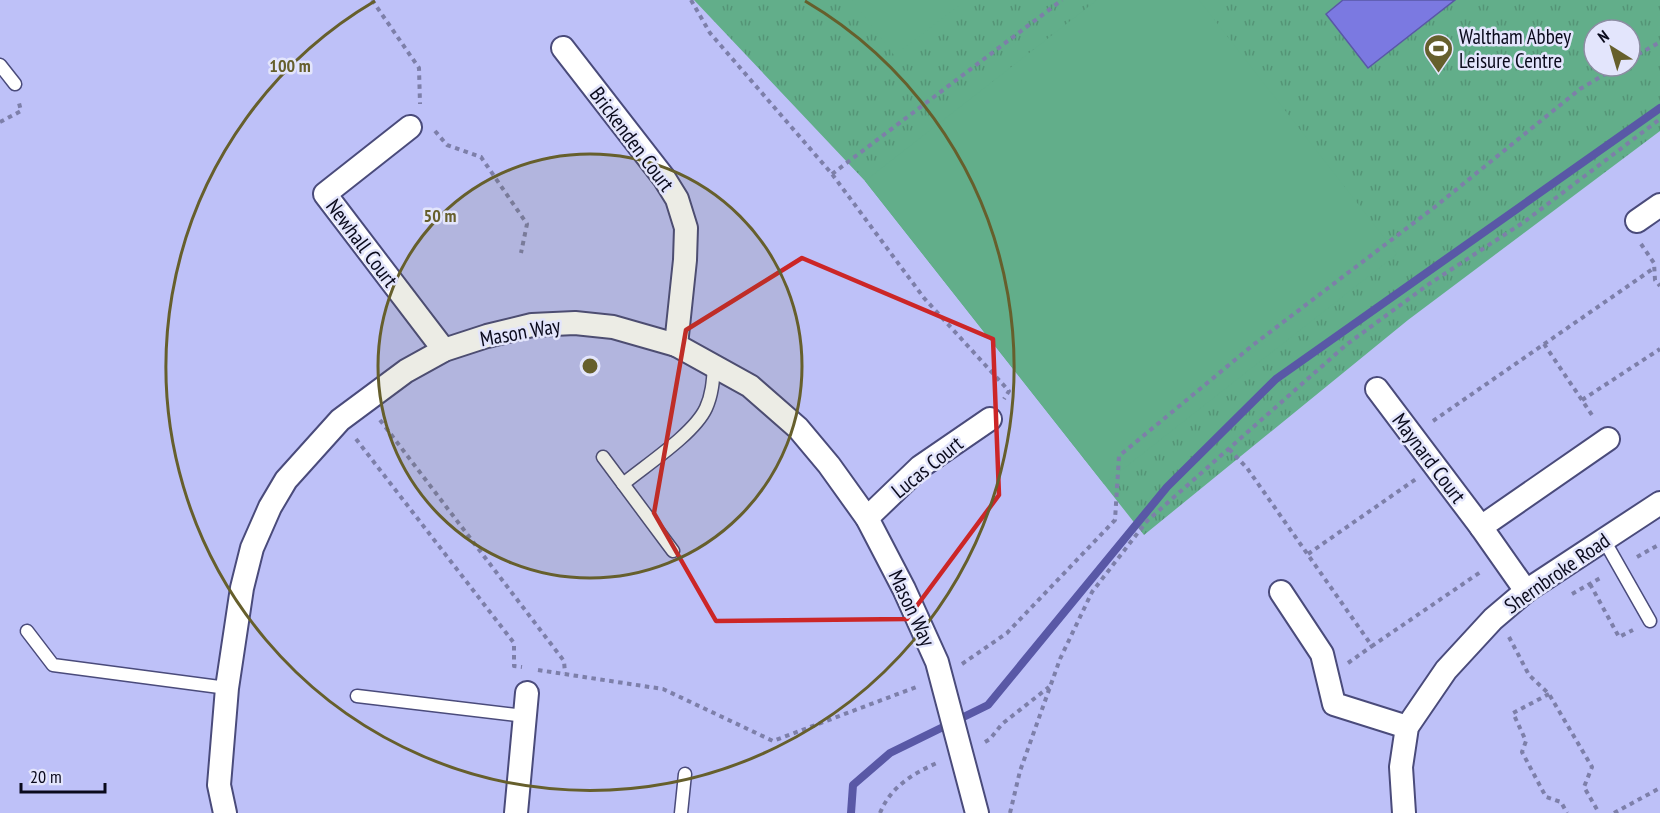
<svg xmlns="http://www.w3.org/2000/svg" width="1660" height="813" viewBox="0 0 1660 813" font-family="'PT Sans Narrow',sans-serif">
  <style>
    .grass { fill: url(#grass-tufts); fill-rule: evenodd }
    .garden { fill: #62ae8a }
    .water { fill: #7b79e1; stroke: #5958a6; stroke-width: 1.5 }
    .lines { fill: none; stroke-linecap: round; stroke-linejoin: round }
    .stream { stroke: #5958a6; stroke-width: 8 }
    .service-casing { stroke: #4a4b7b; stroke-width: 15 }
    .minor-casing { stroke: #4a4b7b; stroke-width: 26 }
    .path { stroke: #7d7fa9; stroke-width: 4; stroke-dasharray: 4.5 4.5; stroke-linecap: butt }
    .service { stroke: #fff; stroke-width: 12 }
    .minor { stroke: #fff; stroke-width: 22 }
    .marked { fill: none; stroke: #cc2627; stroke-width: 4.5; stroke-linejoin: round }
    .ring { fill: none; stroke: #665f2c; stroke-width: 3 }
    .labels { text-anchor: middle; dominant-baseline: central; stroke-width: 5; stroke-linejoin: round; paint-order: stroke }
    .poi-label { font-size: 21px; fill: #0a0a1c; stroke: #e3e5fc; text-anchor: start }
    .street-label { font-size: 21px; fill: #0a0a1c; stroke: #e3e5fc }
    .centre { fill: #665f2c; stroke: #e3e5fc; stroke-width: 3 }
    .ring-label { font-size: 18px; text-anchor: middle; font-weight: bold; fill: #665f2c; stroke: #e3e5fc; stroke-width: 5; stroke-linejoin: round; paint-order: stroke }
  </style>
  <defs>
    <pattern id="grass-tufts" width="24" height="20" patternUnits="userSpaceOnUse" patternTransform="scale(1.5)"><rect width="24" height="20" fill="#62ae8a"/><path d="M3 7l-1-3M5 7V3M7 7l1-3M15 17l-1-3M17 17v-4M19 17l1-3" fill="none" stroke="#549476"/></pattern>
  </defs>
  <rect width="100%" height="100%" fill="#bec1f8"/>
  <!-- grass -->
  <path class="grass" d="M694,0H1660V131L1408,320L1144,535L865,181ZM1594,30H1630V66H1594Z"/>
  <!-- garden -->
  <g class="garden">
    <polygon points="852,0 967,0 894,55"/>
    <polygon points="1097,0 1199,0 1397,254 1104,484 865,181"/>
  </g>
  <!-- water -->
  <polygon class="water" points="1343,0 1455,0 1368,68 1326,14"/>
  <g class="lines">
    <!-- stream -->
    <polyline class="stream" points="851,813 853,785 890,753 988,705 1167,487 1276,379 1660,108"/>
    <defs>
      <g id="service">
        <polyline points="0,65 15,84"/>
        <polyline points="603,457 673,551"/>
        <path d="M623,484C646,465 694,434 706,408C712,395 713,381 714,367"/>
        <polyline points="1604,540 1650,621"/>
        <polyline points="27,631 53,665 227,688"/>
        <polyline points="357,696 525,716"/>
        <polyline points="681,813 685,774"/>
      </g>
      <g id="minor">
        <polyline points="563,48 664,178 677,199 686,228 685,260 676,345"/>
        <polyline points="410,127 325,194 444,350"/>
        <polyline points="1637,221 1660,205"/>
        <polyline points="1377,389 1481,527 1526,591"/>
        <polyline points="867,518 920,467 990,419"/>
        <polyline points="1481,527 1608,439"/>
        <polyline points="1281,592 1322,654 1334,704 1407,727"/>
        <polyline points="225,813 219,785 227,688 242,588 252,548 270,507 286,480 340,420 406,371 444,350 487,336 532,325 575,323 613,327 676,345 750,386 798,428 829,465 867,518 904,589 937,662 977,813"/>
        <polyline points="516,813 527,693"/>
        <polyline points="1404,813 1401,767 1407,727 1446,670 1493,619 1526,591 1660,503"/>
      </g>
    </defs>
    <!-- service casing -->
    <use href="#service" class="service-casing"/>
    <!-- minor casing -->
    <use href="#minor" class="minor-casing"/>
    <!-- path -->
    <g class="path">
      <polyline points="372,0 419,68 420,104"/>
      <polyline points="691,0 710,33 832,174 924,298 1009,391 1004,399"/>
      <polyline points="1630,59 1660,42"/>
      <polyline points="0,122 21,111 19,103"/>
      <polyline points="435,131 447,145 481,157 527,224 521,253"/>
      <polyline points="832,174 1062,0"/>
      <polyline points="1641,244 1654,263 1655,280 1660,286"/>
      <polyline points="1544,344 1594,418"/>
      <polyline points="1582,400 1660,349"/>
      <polyline points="380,420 564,661 565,673"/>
      <polyline points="1433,421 1654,268"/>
      <polyline points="356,439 514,643 514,666 522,667"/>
      <polyline points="1229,449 1247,468 1372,646 1482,571"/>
      <polyline points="1308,554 1416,479"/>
      <polyline points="1637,557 1660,544"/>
      <polyline points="1590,584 1619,637 1633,630"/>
      <polyline points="1572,594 1602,577"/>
      <polyline points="1509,637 1529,675 1549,694 1592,767 1584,787 1599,813"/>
      <polyline points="1348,663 1372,646"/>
      <polyline points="962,664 1007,633 1115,520 1119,456 1253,345 1436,206 1580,89 1619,66"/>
      <polyline points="538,670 663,689 773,741 919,686"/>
      <polyline points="1549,694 1513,713 1526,741 1522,752 1546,797 1561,802 1567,813"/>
      <polyline points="985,742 990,739 1002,724 1049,687"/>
      <path d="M880,813C891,786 914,773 939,762"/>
      <polyline points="1010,813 1020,771 1060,659 1092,592 1147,521 1346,345 1429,284 1524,222 1660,119"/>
      <polyline points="1614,813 1660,788"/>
    </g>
    <!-- service -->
    <use href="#service" class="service"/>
    <!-- minor -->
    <use href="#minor" class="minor"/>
  </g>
  <!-- marked area -->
  <path class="marked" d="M802,258L993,339L999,495L907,619L716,621L654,513L686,330Z"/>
  <!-- distance rings -->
  <circle cx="590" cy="366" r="212" fill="#665f2c" fill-opacity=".12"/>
  <g class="ring">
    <circle cx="590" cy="366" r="212"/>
    <path d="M805 1A424 424 0 1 1 375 1"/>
  </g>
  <!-- icons -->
  <defs>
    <symbol id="stadium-pin" viewBox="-11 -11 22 30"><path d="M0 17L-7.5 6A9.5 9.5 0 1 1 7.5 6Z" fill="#665f2c" stroke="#e3e5fc"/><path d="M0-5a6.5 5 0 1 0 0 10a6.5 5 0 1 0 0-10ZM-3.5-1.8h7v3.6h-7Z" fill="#fff"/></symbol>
  </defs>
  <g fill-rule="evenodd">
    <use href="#stadium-pin" x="1422" y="32" width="33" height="45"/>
  </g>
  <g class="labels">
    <!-- poi labels -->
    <g class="poi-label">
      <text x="1459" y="36">Waltham Abbey<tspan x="1459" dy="24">Leisure Centre</tspan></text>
    </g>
    <!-- street labels -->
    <g class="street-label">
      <text transform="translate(632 139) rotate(53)">Brickenden Court</text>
      <text transform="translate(362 243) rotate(53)">Newhall Court</text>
      <text transform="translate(520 332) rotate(-10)">Mason Way</text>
      <text transform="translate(1429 458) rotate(53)">Maynard Court</text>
      <text transform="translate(927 467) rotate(-39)">Lucas Court</text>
      <text transform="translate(1557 573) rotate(-35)">Shernbroke Road</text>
      <text transform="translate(912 608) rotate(65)">Mason Way</text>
    </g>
  </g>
  <circle cx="590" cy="366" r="9" class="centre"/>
  <g class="ring-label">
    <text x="290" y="72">100 m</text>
    <text x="440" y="222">50 m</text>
  </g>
  <!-- north arrow -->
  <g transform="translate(1612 48) rotate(323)"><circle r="28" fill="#e3e5fc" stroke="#8c8da2" stroke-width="1.5"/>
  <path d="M0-4.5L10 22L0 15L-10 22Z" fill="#665f2c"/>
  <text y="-9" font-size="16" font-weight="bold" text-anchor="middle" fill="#0a0a1c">N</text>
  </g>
  <!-- scale -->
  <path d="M21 783v9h84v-9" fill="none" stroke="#0a0a1c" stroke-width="3"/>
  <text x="30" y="783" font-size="18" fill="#0a0a1c" stroke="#e3e5fc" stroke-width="4.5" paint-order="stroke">20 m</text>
</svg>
